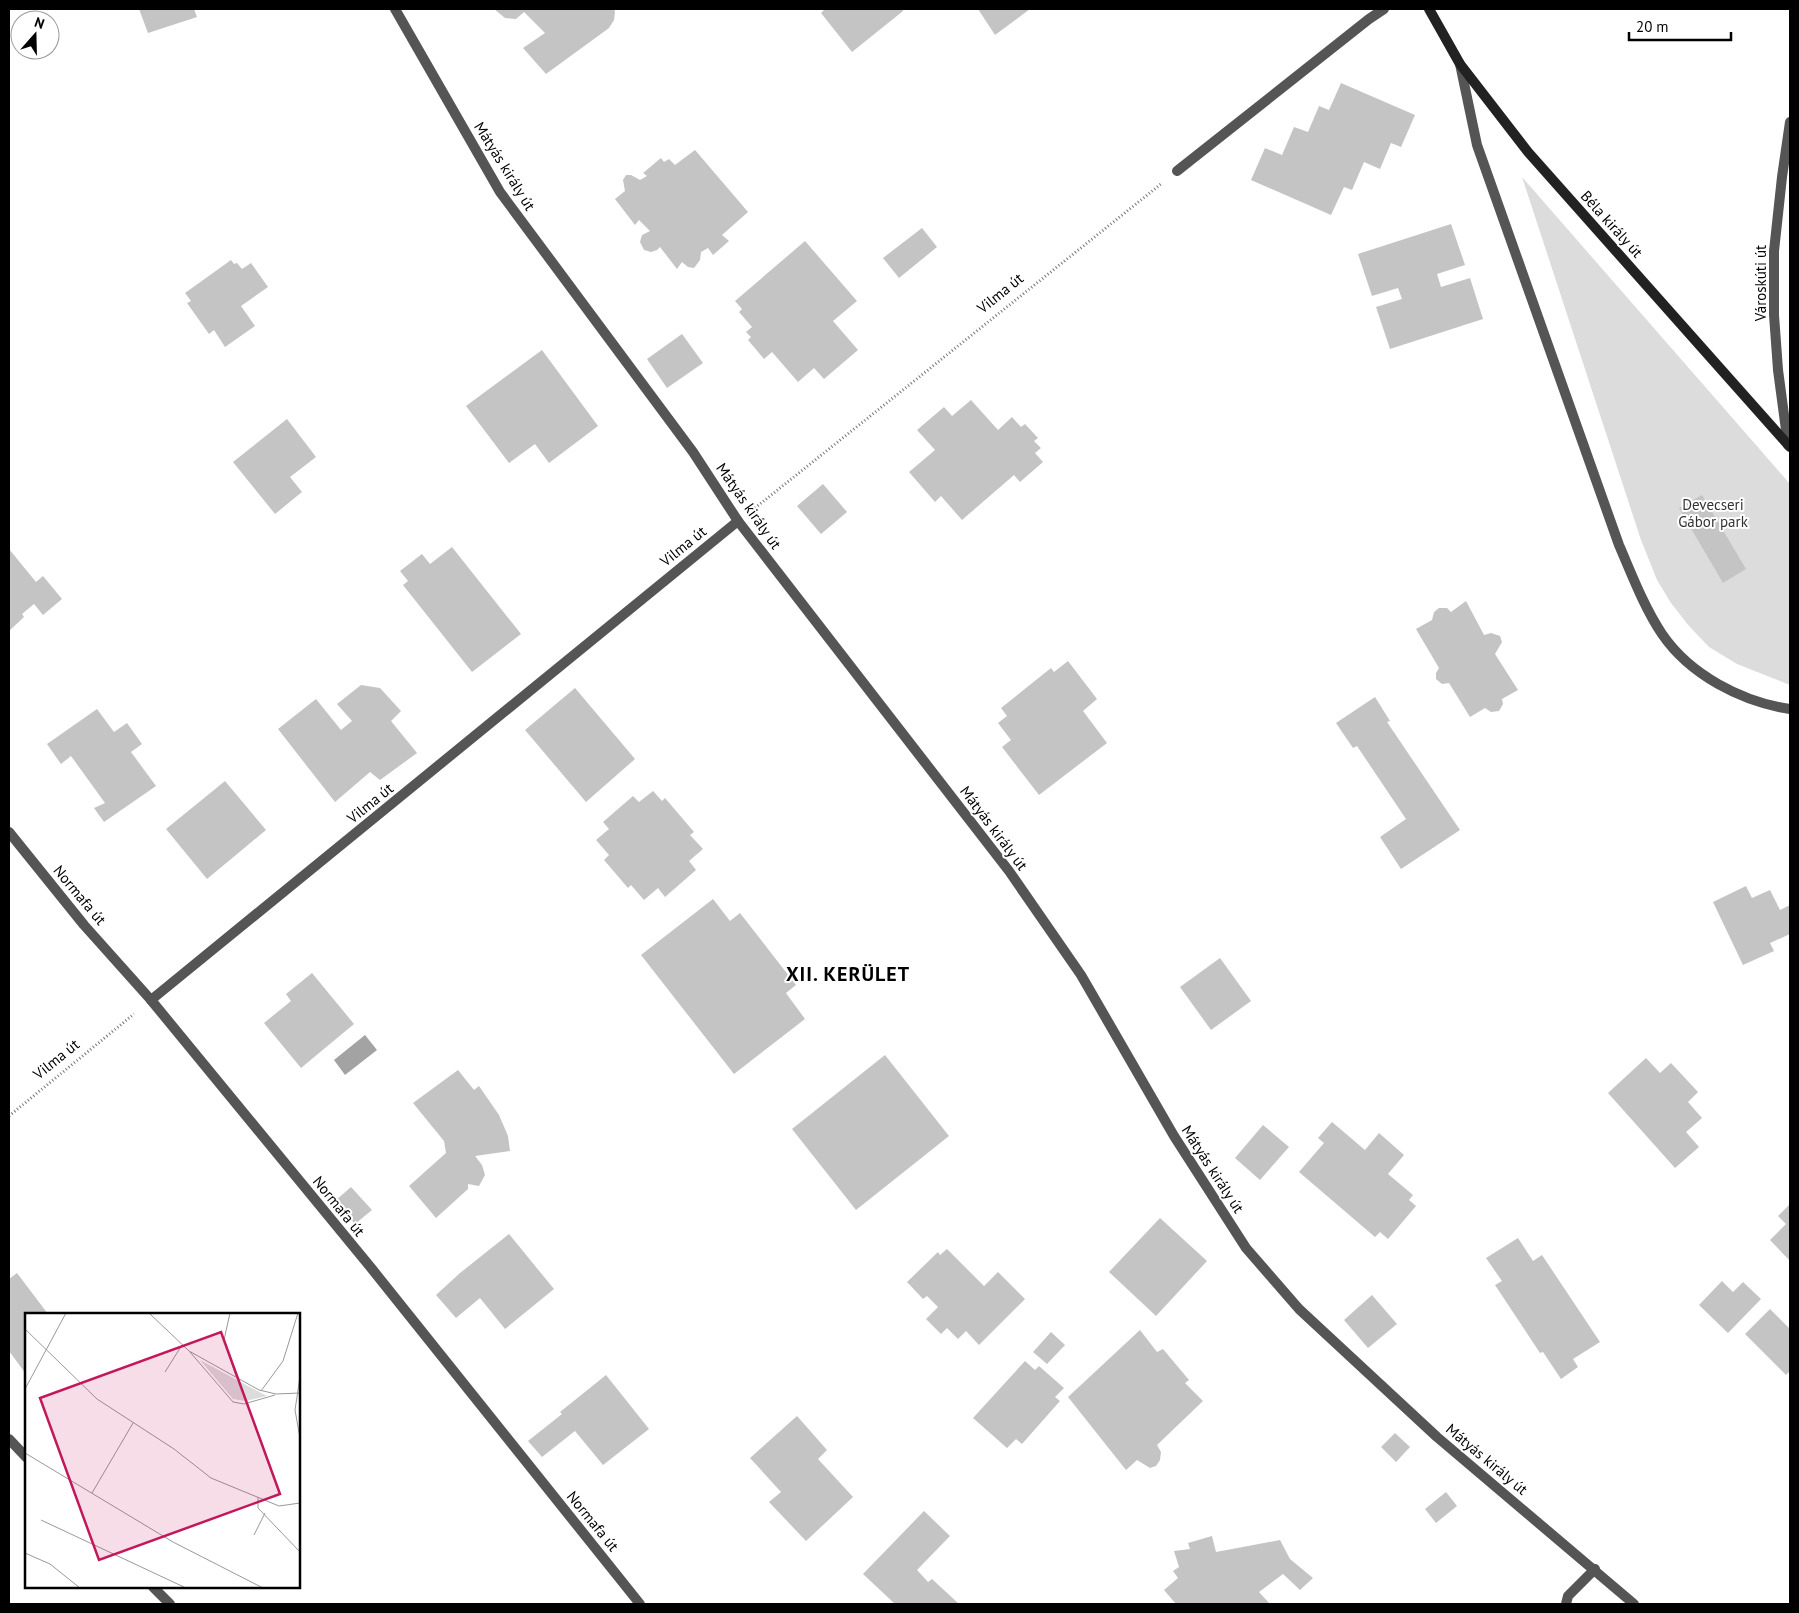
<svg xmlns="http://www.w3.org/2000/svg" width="1799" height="1613" viewBox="0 0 1799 1613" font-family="'PT Sans',sans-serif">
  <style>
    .green { fill: #dcdcdc }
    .water { fill: #a3a3a3 }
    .building { fill: #c4c4c4 }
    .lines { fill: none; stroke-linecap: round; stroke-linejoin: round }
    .path { stroke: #777; stroke-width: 3; stroke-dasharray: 1 2.5; stroke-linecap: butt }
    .street { stroke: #555; stroke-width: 10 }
    .secondary { stroke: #222; stroke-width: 10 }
    .labels { text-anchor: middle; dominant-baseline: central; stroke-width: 4; stroke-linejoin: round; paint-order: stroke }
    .street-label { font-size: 15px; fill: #000; stroke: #fff }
    .park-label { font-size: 15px; fill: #333; stroke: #fff }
    .district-label { font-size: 20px; font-weight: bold; letter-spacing: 1px; fill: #000; stroke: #fff }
    .inset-road { fill: none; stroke: #999; stroke-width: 1 }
    .view { fill: #c2185b; fill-opacity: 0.15; stroke: #c2185b; stroke-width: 2.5 }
    .inset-edge { fill: none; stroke: #000; stroke-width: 2.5 }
  </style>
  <rect width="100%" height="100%" fill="#fff"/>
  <!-- green -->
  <polygon class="green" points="1522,177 1790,484 1790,685 1737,664 1709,647 1689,626 1671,603 1657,580 1641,540"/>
  <!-- water -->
  <polygon class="water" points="365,1035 377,1050 345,1075 334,1060"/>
  <!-- building -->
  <g class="building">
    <polygon points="139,9 194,9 197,17 148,33"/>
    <polygon points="494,9 614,9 615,12 614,20 609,28 546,74 523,48 545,33 524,12 516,19 505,18"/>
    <polygon points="825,9 902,9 903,11 852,52 821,13"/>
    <polygon points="978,9 1030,9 995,35"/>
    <polygon points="1341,83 1415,115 1401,147 1391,143 1380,169 1364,162 1352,190 1344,187 1331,215 1251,180 1265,148 1282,155 1294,127 1308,132 1319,106 1329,110"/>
    <polygon points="695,150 748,212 722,235 729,241 713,255 708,248 701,252 700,260 694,268 688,267 682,262 677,269 660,247 657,250 651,252 644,250 640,242 642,235 650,231 639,220 635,225 615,199 625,191 623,180 626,175 631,175 640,180 647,176 643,173 661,158 664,162 669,159 675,165"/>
    <polygon points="1451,224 1465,265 1437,274 1441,287 1470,278 1483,319 1390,349 1376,307 1402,299 1398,288 1372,296 1358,254"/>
    <polygon points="922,228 937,247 899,278 883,258"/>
    <polygon points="805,241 857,301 833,321 858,350 824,379 814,368 798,382 772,352 764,359 748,340 751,337 746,332 752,327 739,312 742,309 735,301"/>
    <polygon points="231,260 234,264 237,263 242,269 251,263 268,287 241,306 255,326 225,347 214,330 209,334 187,303 191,301 185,293"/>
    <polygon points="682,334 703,363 667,388 647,359"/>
    <polygon points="542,350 598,426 549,463 535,444 509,463 466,406"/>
    <polygon points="971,400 998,430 1012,417 1021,427 1025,424 1038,438 1034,441 1041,448 1035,453 1043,462 1020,482 1014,475 962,520 941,496 935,502 909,472 935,450 917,430 944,407 952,416"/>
    <polygon points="287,419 316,457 290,477 302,492 275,514 233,462"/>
    <polygon points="823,484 847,512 821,534 797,506"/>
    <polygon points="1702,495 1746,569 1723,583 1679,508"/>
    <polygon points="452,547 521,634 472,672 403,585 408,581 400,571 422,554 430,564"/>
    <polygon points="9,549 36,582 43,576 62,599 43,615 34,604 22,614 24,617 9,631"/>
    <polygon points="1466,601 1484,635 1491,633 1500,636 1502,642 1495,654 1518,690 1502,699 1503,704 1499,711 1491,712 1485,708 1470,717 1449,683 1442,684 1436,679 1436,673 1439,668 1416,629 1432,620 1434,612 1439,608 1447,608 1451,612"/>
    <polygon points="1068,661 1097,699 1083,711 1107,743 1039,795 1002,747 1011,740 998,723 1007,716 1001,708 1051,668 1054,672"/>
    <polygon points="361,685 380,688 401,711 391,721 417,753 380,780 370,772 335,802 278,729 316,699 341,730 352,721 337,704"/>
    <polygon points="575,688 635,759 586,802 525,730"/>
    <polygon points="1375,697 1390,721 1387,722 1460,830 1401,869 1380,837 1406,819 1357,746 1353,748 1336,723"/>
    <polygon points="97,709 114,732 127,723 142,744 131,752 156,786 104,822 94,808 105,803 71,756 61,764 47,744"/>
    <polygon points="225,781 266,830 207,879 166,829"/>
    <polygon points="653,791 662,801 665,798 694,832 690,835 703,849 689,861 696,870 665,897 658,888 644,900 631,885 628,888 604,860 609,855 596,840 609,829 603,822 633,796 639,802"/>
    <polygon points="1746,886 1752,898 1770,890 1780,910 1790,905 1790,934 1770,943 1774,951 1743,965 1713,902"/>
    <polygon points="713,899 730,921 740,913 796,985 786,993 805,1019 734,1074 641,955"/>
    <polygon points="1220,958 1251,1001 1211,1030 1180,987"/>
    <polygon points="312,973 354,1024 301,1068 264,1023 291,1001 286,994"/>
    <polygon points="885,1055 949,1136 856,1210 792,1129"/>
    <polygon points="1646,1058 1660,1073 1671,1063 1698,1092 1688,1102 1702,1118 1686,1132 1699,1147 1675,1168 1608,1093"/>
    <polygon points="458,1070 474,1090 479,1086 499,1115 508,1136 510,1151 475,1156 482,1165 485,1175 479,1186 468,1184 468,1189 436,1218 409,1186 446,1153 444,1141 413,1103"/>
    <polygon points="1332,1122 1365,1150 1379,1133 1404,1155 1388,1174 1413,1195 1409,1200 1416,1206 1388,1239 1380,1232 1375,1237 1299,1172 1324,1143 1318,1138"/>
    <polygon points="1263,1125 1289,1147 1260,1180 1235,1158"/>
    <polygon points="351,1187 372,1210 355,1224 335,1201"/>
    <polygon points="1790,1204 1790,1261 1770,1240 1786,1224 1778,1216"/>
    <polygon points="1160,1218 1207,1261 1156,1316 1109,1272"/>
    <polygon points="509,1234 554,1289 505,1329 480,1298 456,1318 436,1295 460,1273"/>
    <polygon points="1518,1238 1533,1261 1542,1255 1600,1342 1573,1359 1578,1367 1561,1379 1543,1352 1540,1353 1495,1285 1502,1281 1486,1258"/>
    <polygon points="947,1249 984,1286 998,1272 1025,1299 979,1345 966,1331 958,1339 947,1328 941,1334 926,1319 938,1307 927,1296 923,1299 907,1282 938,1252 940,1255"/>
    <polygon points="17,1273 48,1314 26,1314 26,1374 9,1351 9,1279"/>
    <polygon points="1722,1281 1733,1292 1743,1282 1761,1299 1728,1333 1699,1305"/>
    <polygon points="1372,1295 1397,1324 1368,1348 1344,1320"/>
    <polygon points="1770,1309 1790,1329 1790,1371 1786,1375 1745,1334"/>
    <polygon points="1140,1330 1157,1352 1163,1349 1189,1380 1185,1383 1203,1401 1157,1445 1161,1452 1160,1460 1156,1466 1150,1468 1137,1460 1126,1470 1068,1397"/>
    <polygon points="1051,1332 1065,1345 1047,1364 1033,1352"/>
    <polygon points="1025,1361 1035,1370 1039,1366 1064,1388 1055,1397 1060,1401 1022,1444 1016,1439 1007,1448 973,1418"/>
    <polygon points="606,1375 649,1429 603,1465 575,1431 542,1457 528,1441 562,1414 560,1412"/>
    <polygon points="797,1416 827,1450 818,1459 853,1497 806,1541 769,1502 781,1492 750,1458"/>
    <polygon points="1395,1433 1410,1447 1396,1462 1381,1447"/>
    <polygon points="1446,1492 1457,1506 1436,1523 1425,1509"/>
    <polygon points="924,1511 950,1536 917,1570 928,1582 932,1579 959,1604 895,1604 863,1574"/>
    <polygon points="1212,1536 1216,1552 1280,1540 1290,1559 1313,1578 1300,1590 1283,1574 1259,1592 1270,1604 1176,1604 1164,1590 1178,1578 1173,1571 1179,1567 1174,1551 1190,1549 1188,1543"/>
  </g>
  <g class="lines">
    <!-- path -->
    <g class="path">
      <polyline points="755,508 1161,184"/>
      <polyline points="9,1116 134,1014"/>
    </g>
    <!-- street -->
    <g class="street">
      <polyline points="395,9 500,192 693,452 738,521 1009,871 1081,975 1174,1136 1246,1248 1299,1309 1437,1437 1634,1604"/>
      <path d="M1460,64L1477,145L1619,545C1632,575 1644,607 1662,634C1690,675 1742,702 1790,709"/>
      <polyline points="1177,171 1369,19 1384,9"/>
      <polyline points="1788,445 1778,370 1774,315 1774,251 1782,177 1790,122"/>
      <polyline points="9,832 84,925 151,1000 372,1269 640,1604"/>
      <polyline points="151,1000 738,521"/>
      <polyline points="9,1439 26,1457"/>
      <polyline points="153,1587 170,1604"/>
      <polyline points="1566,1604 1568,1596 1595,1569"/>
    </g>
    <!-- secondary -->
    <polyline class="secondary" points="1429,9 1460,64 1528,152 1790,447"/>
  </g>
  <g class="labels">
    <!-- street labels -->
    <g class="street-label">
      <text transform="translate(505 166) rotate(58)">Mátyás király út</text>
      <text transform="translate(1612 224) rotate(48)">Béla király út</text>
      <text transform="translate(1760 283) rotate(-90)">Városkúti út</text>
      <text transform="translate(1000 293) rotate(-39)">Vilma út</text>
      <text transform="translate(749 506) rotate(55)">Mátyás király út</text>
      <text transform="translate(683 546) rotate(-39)">Vilma út</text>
      <text transform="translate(370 803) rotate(-39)">Vilma út</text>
      <text transform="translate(994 828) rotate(53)">Mátyás király út</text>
      <text transform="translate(80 895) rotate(50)">Normafa út</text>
      <text transform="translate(56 1059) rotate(-39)">Vilma út</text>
      <text transform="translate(1213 1169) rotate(57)">Mátyás király út</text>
      <text transform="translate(339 1206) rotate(51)">Normafa út</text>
      <text transform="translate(1487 1459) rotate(40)">Mátyás király út</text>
      <text transform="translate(593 1521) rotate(51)">Normafa út</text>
    </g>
    <!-- park labels -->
    <g class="park-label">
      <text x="1713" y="504">Devecseri<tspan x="1713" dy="17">Gábor park</tspan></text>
    </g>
    <!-- district labels -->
    <g class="district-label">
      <text x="848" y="974">XII. KERÜLET</text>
    </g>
  </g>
  <!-- overview -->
  <g transform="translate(25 1313)">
    <rect width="275" height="275" fill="#fff"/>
    <path d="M175,47L223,73L242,83L221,88L208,86Z" fill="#dcdcdc"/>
    <path class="inset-road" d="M124,0L164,38L234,77L251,81L275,80M205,0L199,27L211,63M0,16L72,86L149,136L186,165L254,193L275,190M165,39L208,89L219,91L250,82M140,59L157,32M275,64L270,97L275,125M0,76L41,0M236,78L258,48L273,0M0,140L148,229L238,275M67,180L108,110M233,184V195L275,239M16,207L161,275M229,222L240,200M0,240L25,251L55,275"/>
    <path class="view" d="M196,19L255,181L74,247L15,85Z"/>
    <rect width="275" height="275" class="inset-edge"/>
  </g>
  <!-- border -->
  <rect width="1799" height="1613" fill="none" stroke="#000000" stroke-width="20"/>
  <!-- north arrow -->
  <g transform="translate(35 35) rotate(20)"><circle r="24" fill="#ffffff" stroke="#999999"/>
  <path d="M0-4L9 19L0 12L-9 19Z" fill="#000000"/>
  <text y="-8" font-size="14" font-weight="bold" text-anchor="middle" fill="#000000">N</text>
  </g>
  <!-- scale -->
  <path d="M1629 32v8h102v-8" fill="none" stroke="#000000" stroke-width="2.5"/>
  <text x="1636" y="32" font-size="15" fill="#000000" stroke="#ffffff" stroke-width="4" paint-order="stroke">20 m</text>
</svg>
